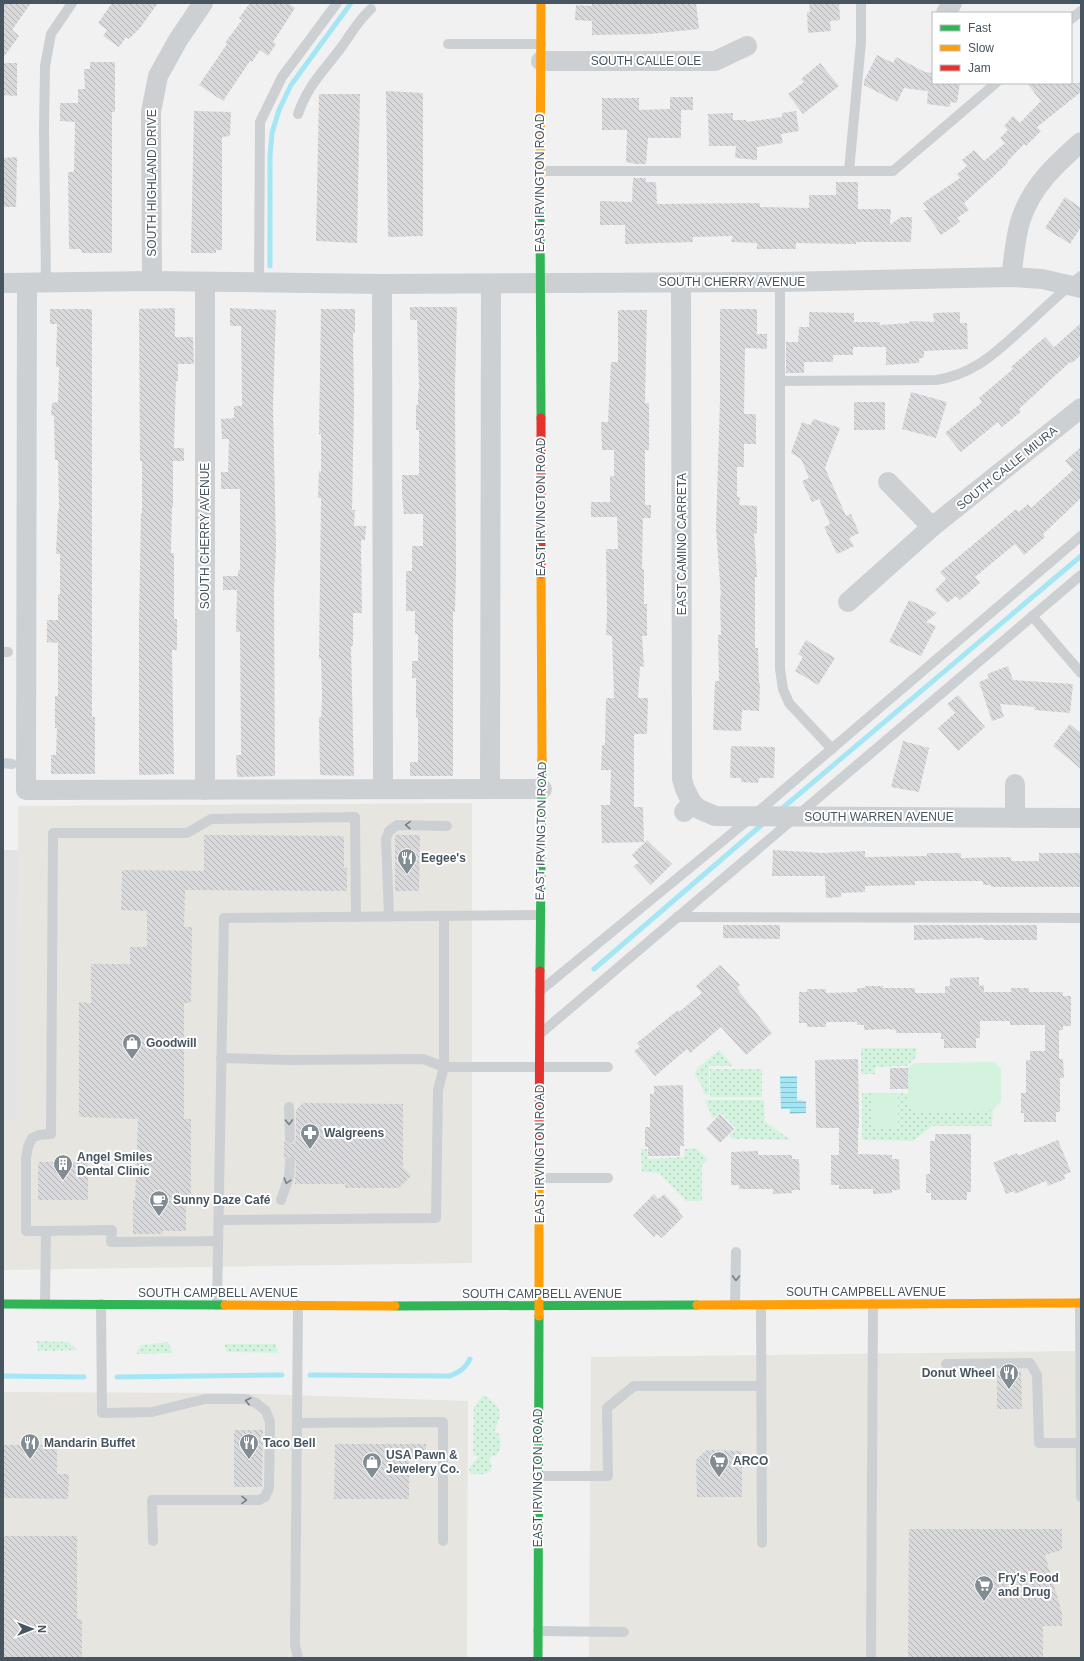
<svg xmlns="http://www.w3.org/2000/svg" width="1084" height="1661" viewBox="0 0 1084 1661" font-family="Helvetica,sans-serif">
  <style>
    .commercial { fill: #e7e5df }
    .education { fill: #e3e2e4 }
    .grass { fill: url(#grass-dots) }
    .garden { fill: #d4f3df }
    .water { fill: url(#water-rules) }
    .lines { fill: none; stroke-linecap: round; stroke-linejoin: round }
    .stream { stroke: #a4e6f4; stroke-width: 5 }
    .building { fill: url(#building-back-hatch) }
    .lane { stroke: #cdd0d3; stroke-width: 10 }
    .street { stroke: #cdd0d3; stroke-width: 20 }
    .fast { stroke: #30b455; stroke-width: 9 }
    .slow { stroke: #ff9f0a; stroke-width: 9 }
    .jam { stroke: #e5322d; stroke-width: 9 }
    .oneway { stroke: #758088 }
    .labels { text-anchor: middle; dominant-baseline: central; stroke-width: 4; stroke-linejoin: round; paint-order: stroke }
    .street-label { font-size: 12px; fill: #465560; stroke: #fff }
    .poi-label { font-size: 12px; font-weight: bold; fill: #465560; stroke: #fff; text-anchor: start }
  </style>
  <defs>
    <pattern id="grass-dots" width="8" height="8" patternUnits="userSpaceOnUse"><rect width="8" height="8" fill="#d4f3df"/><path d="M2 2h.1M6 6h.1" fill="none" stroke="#b7d2c2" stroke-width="1.8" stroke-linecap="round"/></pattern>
    <pattern id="water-rules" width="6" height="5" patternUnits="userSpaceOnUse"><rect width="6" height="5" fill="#a4e6f4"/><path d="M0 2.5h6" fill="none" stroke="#87bdc9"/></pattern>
    <pattern id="building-back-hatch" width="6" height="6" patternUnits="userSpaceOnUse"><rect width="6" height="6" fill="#d9d9db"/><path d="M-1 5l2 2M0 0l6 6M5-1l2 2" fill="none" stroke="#b2b3b5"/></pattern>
  </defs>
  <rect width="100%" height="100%" fill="#f2f1f1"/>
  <!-- commercial -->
  <g class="commercial">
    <polygon points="472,803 472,1263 3,1270 3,1119 17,1119 18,806"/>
    <polygon points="1081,1351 1081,1658 589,1658 591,1357"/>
    <polygon points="3,1392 228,1393 468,1401 467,1658 3,1658"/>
  </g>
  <!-- education -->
  <polygon class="education" points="3,850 18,850 17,1119 3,1119"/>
  <!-- grass -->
  <g class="grass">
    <polygon points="861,1048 917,1048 916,1057 907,1066 875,1067 875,1074 861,1074"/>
    <polygon points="719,1050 733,1066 709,1066 709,1095 704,1094 702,1086 695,1076 696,1069"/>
    <rect x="710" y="1069" width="52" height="28"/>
    <polygon points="862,1093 871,1093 872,1127 898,1127 898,1093 908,1094 908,1102 917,1111 993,1110 992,1126 932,1126 913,1141 862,1140"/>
    <polygon points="705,1100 764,1100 765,1122 791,1140 733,1139 729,1136 736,1128 721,1113 713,1119"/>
    <polygon points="696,1148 708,1159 702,1165 702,1201 686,1201 659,1173 642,1172 641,1149 647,1149 648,1159 684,1157 685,1149"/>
    <polygon points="37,1341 68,1342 78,1350 38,1351"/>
    <polygon points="168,1342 173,1353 136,1354 141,1345"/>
    <polygon points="224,1344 276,1344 278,1353 227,1352"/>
    <path d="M483,1395C501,1405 504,1413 494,1432L498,1433C501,1438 502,1447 498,1453C496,1455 492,1457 489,1458L492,1467L490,1472C483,1475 478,1475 470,1473L469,1468L478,1457L473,1455L474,1407Z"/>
  </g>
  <!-- garden -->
  <g class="garden">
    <polygon points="995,1062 1001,1069 1001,1101 993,1110 917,1111 908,1102 908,1068 915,1063"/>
    <rect x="871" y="1093" width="27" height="34"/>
  </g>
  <!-- water -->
  <polygon class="water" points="780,1076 797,1076 797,1100 806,1101 806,1113 790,1114 790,1109 781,1109"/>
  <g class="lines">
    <!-- stream -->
    <g class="stream">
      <polyline points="270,266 270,156 272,133 279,110 291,85 351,3"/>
      <polyline points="779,811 1081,556"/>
      <polyline points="594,969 765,822"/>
      <path d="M310,1375L450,1376C459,1372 465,1369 470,1359"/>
      <polyline points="3,1376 84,1377"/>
      <polyline points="117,1377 282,1375"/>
    </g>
  </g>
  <!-- building -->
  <g class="building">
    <polygon points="3,3 31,3 12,30 19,36 3,58"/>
    <polygon points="112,3 158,3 140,28 129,39 126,37 119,47 103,36 107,30 98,23"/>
    <polygon points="250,3 288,3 295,8 273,42 276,44 268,56 260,50 252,62 250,61 223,101 199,85 227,44 225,43 242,20 239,18"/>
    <polygon points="592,3 696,3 699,29 650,34 592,35 592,21 575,20 576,5 592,6"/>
    <polygon points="809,3 839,3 840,20 830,21 831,31 808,33 807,12 810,12"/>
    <polygon points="877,55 893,63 896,57 925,72 933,73 933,83 960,83 957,103 950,102 950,107 927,104 928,91 904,88 897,102 864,85 864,81"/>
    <polygon points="90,62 115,62 115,112 112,112 112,253 82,253 81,249 69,249 68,172 74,172 75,122 60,121 60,103 78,103 78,89 85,89 84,69 90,69"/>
    <polygon points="3,63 17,63 17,96 3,95"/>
    <polygon points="820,63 839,86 803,114 788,94 804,82 801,79"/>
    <polygon points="1027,83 1081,83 1081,92 1037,127 1041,131 1026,146 1024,144 1007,162 1008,163 964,203 969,210 957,218 960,222 941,235 924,210 928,210 923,203 960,178 957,174 967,166 962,160 974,150 984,161 1005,143 1000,138 1008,130 1004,126 1013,116 1020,123 1041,101"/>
    <polygon points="386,91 423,93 423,236 388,237"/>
    <polygon points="319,94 360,94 357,243 316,241"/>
    <polygon points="670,97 693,97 693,110 681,110 681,138 648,138 646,164 633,164 633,163 626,162 627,130 602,130 602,98 639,98 639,110 670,109"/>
    <polygon points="194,111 231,112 230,136 222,137 222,250 216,250 216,253 191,253"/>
    <polygon points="796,111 799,131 781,134 783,143 757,147 757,160 735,158 736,146 709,146 708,114 733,113 733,120 746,120 746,122 782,117 782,113"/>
    <polygon points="17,157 16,207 3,207 3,158"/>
    <polygon points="633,178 646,178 646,182 656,182 657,204 760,203 760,207 809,208 809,195 836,195 836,182 858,182 858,209 891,209 890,225 901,217 912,217 911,242 856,242 856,244 796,243 796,249 757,249 757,243 731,242 733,236 693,237 693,242 625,244 625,225 600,225 600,201 632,202"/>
    <polygon points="1065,197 1081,208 1081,227 1070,244 1045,228"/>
    <polygon points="410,307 457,307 455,385 456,572 455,612 453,612 453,776 410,776 410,762 418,762 418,717 416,718 416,678 412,678 412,661 418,661 418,634 415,634 415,611 406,611 406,571 412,571 412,546 423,546 423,514 404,514 402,495 402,475 419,475 419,430 416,430 416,405 418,405 418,390 419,390 417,320 410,320"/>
    <polygon points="175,308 175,337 193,337 194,364 178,364 178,381 176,381 174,448 184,448 184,461 173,461 173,507 172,507 171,553 174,553 174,619 177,619 177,650 172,650 174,774 139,775 139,619 141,513 142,514 142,461 140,461 139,309"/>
    <polygon points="230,308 276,310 273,406 276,547 274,590 275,776 237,777 236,755 241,755 240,632 236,632 237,590 223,590 223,576 238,576 238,570 240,570 240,489 221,489 221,472 228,472 229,439 222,439 221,419 234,418 234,406 242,406 241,326 230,326"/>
    <polygon points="50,309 92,309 92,717 95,717 95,774 51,774 51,755 56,755 57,728 55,728 55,696 58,696 58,643 47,642 47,620 58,620 58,594 60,594 60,554 56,554 58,510 59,510 58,460 55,460 54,416 51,415 52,403 58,402 59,367 56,367 57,324 50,324"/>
    <polygon points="321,309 355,309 355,333 353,333 354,404 352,510 355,510 354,526 366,526 365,540 361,540 362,613 353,613 353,646 351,646 354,776 320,775 319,717 321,717 322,698 321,659 319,659 321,498 318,498 319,471 321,472 321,434 319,434"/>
    <polygon points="720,309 757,309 757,334 767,334 767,349 745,348 744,414 756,414 756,444 744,444 744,467 737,467 737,497 740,497 739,505 757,506 757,534 754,533 757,577 755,577 755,648 758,648 759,683 760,683 759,711 742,710 741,731 713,730 715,681 719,681 718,635 721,635 720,596 721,596 716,529 720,400"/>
    <polygon points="618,310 647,310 645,403 649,403 649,450 645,450 645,505 651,505 651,518 643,518 642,569 644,569 644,604 647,604 647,636 642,636 644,667 640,666 638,698 648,698 647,734 634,734 634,807 643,807 644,842 602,843 601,805 610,805 611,770 601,770 602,745 605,745 606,698 614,698 612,636 606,635 607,616 606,549 618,549 617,517 591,517 591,502 610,502 610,476 614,476 614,450 602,450 601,422 608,422 611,362 618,362"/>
    <polygon points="809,312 854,313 854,322 880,322 880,325 909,323 910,321 934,322 933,313 960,312 960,323 967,323 968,349 924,351 924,357 919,359 919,363 886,365 886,347 853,347 853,355 833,355 833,362 804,362 804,373 786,373 786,342 798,342 799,327 809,327"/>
    <polygon points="1081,323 1081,355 1072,363 1070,362 1019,409 1021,412 1002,427 998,422 961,452 945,433 982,402 979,398 1013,369 1011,367 1045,337 1054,347"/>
    <polygon points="911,392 947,402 936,438 902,429"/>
    <rect x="854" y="402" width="31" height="28"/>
    <polygon points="814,419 840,428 825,468 846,516 851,514 859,533 849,538 854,546 837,554 824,527 830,524 819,499 812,502 802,481 809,478 801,459 791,453 802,422 810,425"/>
    <polygon points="1081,447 1081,498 1043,534 1045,537 1024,555 1015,544 975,577 980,583 960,600 956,596 947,603 935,590 946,579 940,572 1016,509 1019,512 1028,504 1031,508 1073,470 1065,461"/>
    <polygon points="909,600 937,613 926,622 936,626 921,656 889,642"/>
    <polygon points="806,640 835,658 818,685 795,671 803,657 798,654"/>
    <polygon points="1008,666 1013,680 1073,684 1070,713 1034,710 1035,707 1000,704 1004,717 992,721 979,682 989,678 987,674"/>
    <polygon points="958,695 985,727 958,751 938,728 955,713 947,704"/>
    <polygon points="1070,724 1081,733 1081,769 1053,746"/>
    <polygon points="903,741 929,748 919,792 891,787"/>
    <polygon points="731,746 775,747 774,778 759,778 758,783 741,782 741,778 730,778"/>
    <polygon points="204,835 344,836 344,868 347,868 347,891 185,890 184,927 192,927 191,1003 184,1003 184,1119 191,1119 191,1196 186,1196 186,1231 163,1231 163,1234 133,1234 133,1200 135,1200 138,1119 79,1117 79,1002 91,1003 91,964 130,964 130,947 147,947 147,911 121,910 122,870 204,871"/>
    <polygon points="395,835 420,835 419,891 395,891"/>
    <polygon points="647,840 672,864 651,885 633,866 639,863 632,855"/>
    <polygon points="773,850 824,853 865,851 865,857 927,856 927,853 961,853 961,858 1011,857 1011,861 1039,861 1039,853 1081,853 1081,887 991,887 991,885 983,885 983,881 915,881 915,885 865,886 865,892 841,893 841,897 826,898 825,876 772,876"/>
    <polygon points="723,925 780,925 780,939 723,938"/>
    <polygon points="914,925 1037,925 1037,940 984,940 983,938 914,940"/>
    <polygon points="720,965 740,985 737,988 741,994 772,1033 746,1055 721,1027 690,1053 687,1049 655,1076 634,1051 640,1047 637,1043 678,1010 679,1012 702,993 696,986"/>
    <polygon points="979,977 979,986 984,985 984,992 1011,992 1011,988 1029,988 1029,992 1063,992 1063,996 1071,996 1071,1026 1063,1026 1063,1030 1059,1030 1059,1059 1063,1059 1064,1078 1060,1078 1060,1112 1056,1112 1056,1122 1024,1122 1024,1113 1021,1113 1021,1093 1026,1093 1026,1060 1030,1060 1030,1051 1045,1051 1045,1025 1010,1025 1010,1021 980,1021 980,1038 976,1038 976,1048 944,1048 944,1039 941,1039 941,1033 896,1033 896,1030 889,1029 864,1030 864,1025 857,1025 857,1022 826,1022 826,1027 807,1027 807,1023 799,1023 799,992 807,992 807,989 826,989 826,993 857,992 857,988 865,988 865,986 883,986 883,988 915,988 915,993 945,993 945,986 950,986 950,978"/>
    <polygon points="858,1059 859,1127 858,1128 858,1154 892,1155 892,1159 899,1159 900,1190 892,1190 892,1193 873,1194 873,1189 839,1189 839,1185 831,1185 831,1155 839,1155 839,1128 816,1128 815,1060"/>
    <rect x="890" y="1068" width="18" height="21"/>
    <polygon points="683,1085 684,1146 680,1146 680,1156 648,1156 648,1147 645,1147 645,1127 650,1127 650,1094 654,1094 654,1086"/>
    <polygon points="303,1103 403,1104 403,1168 411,1176 399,1188 345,1188 345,1184 295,1184 296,1160 290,1156 284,1159 284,1141 291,1144 296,1141 296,1110"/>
    <polygon points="720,1114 734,1129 720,1143 706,1129"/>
    <polygon points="935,1134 971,1134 971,1192 967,1192 967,1200 931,1200 931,1193 926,1193 926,1174 930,1174 930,1141 935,1141"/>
    <polygon points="1058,1140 1071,1172 1064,1175 1065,1179 1048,1186 1046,1181 1015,1194 1014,1191 1006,1194 993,1163 1017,1153 1018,1156"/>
    <polygon points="758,1151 758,1155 792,1155 792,1159 799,1159 800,1190 792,1190 792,1193 773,1194 773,1189 739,1189 739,1185 731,1185 731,1152"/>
    <rect x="38" y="1162" width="50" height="38"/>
    <polygon points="654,1194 658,1199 664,1194 679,1210 678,1211 683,1217 662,1238 657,1234 654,1237 633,1215"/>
    <polygon points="997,1371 1021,1371 1022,1409 997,1409"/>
    <polygon points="234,1430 263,1430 262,1487 234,1487"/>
    <polygon points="335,1444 426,1444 426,1459 409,1459 409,1499 334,1499"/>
    <polygon points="3,1445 57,1445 57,1474 69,1474 68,1499 3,1498"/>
    <polygon points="707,1450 742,1451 742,1497 697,1497 696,1460"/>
    <polygon points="909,1529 1062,1529 1062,1550 1045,1555 1062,1613 1062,1626 1043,1626 1043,1658 908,1658"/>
    <polygon points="3,1536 77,1536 77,1619 82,1619 82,1658 3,1658"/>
  </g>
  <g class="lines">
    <!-- lane -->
    <g class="lane">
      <polyline points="1071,19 1081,11"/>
      <polyline points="448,44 541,44"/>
      <path d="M298,114C308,85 323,72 340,49C350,36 358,20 371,9"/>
      <polyline points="540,171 893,171 996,83"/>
      <polyline points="849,171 861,42 861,3"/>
      <polyline points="46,282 44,130 45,66 51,34 72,3"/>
      <polyline points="780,282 780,669 783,689 789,703 832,749"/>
      <polyline points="259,283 260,122 282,77 337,3"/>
      <path d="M780,381L936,380C975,374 996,352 1024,327C1043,310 1061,292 1081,276"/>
      <polyline points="1032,616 1081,673"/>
      <polyline points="3,652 8,652"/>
      <polyline points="3,763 12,764"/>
      <polyline points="389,916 386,839 389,831 397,825 447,826"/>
      <polyline points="677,917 1081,918"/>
      <polyline points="540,991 753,816 1081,536"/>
      <polyline points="541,1033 1081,575"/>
      <polyline points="221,1058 288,1060 423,1059 444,1067 608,1067"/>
      <polyline points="289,1107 290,1138"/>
      <polyline points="539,1178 608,1178"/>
      <polyline points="281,1200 289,1177 290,1162"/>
      <polyline points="219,1220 436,1218 438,1090 444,1067 444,916"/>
      <polyline points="46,1231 112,1230 111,1242 218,1241"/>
      <polyline points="1080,1303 1081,1497"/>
      <polyline points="45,1304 46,1231 26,1231 26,1158 28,1147 32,1138 39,1135 51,1134 53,833 187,833 211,819 355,817 356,917"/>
      <polyline points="101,1304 102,1413 152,1412 205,1399 246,1399 256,1403 266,1411 270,1422 269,1488 265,1497 259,1500 152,1500 153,1541"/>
      <polyline points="217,1305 224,918 540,915"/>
      <polyline points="735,1305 736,1252"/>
      <polyline points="761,1305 762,1543"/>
      <polyline points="946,1364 1030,1363 1037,1375 1039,1443 1081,1443"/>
      <polyline points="297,1423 443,1422 443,1541"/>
      <polyline points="538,1476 608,1476 607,1408 634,1386 761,1386"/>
      <polyline points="538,1631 624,1632"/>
      <polyline points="298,1658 295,1645 298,1305"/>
      <polyline points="871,1658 873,1304"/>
    </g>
    <!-- street -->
    <g class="street">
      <polyline points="946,13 952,3"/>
      <polyline points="541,61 715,61 747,46"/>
      <path d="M1011,277C1014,259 1015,236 1021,219C1032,186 1055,165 1081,142"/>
      <polyline points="152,281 151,112 158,76 178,40 203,3"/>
      <polyline points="205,282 205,790"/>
      <polyline points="681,282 682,779 685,789 692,803"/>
      <polyline points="3,283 152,281 382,284 780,282 1011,277 1042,279 1081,288"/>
      <polyline points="27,283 26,790 542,789"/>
      <polyline points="382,284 383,789"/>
      <polyline points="888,482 932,527"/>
      <polyline points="848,602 932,527 1081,408"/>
      <polyline points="1015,784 1015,818"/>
      <polyline points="490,789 491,284"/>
      <polyline points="684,812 692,803 699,809 715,816 1081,818"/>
    </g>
    <!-- fast -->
    <g class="fast">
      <polyline points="540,208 541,418"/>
      <polyline points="540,971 542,760"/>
      <polyline points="3,1304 225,1305"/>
      <polyline points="395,1306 697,1305"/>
      <polyline points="538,1658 539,1316"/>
    </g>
    <!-- slow -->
    <g class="slow">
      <polyline points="540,208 541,3"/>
      <polyline points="541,574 542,760"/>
      <polyline points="225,1305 395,1306"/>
      <polyline points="697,1305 1081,1303"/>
      <polyline points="539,1316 539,1158"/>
    </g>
    <!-- jam -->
    <g class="jam">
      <polyline points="541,418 541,574"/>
      <polyline points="539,1158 540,971"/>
    </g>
  </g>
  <!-- one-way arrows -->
  <defs><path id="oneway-chevron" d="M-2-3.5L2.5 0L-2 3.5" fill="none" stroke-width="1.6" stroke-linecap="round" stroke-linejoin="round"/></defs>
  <g class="oneway">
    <use href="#oneway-chevron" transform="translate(408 825) rotate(-178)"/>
    <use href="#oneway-chevron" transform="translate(289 1122) rotate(88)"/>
    <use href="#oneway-chevron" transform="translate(287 1181) rotate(107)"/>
    <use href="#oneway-chevron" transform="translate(736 1278) rotate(91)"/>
    <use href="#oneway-chevron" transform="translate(248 1401) rotate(-167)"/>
    <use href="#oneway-chevron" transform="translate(244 1500) rotate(1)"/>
  </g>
  <!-- icons -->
  <defs>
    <symbol id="restaurant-pin" viewBox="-11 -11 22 30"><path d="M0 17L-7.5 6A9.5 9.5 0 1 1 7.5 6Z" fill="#828c93" stroke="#fff"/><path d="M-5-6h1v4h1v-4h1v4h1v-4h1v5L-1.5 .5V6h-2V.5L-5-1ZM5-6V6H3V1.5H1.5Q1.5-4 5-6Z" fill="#fff"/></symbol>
    <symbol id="shop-pin" viewBox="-11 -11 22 30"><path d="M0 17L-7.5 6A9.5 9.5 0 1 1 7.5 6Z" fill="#828c93" stroke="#fff"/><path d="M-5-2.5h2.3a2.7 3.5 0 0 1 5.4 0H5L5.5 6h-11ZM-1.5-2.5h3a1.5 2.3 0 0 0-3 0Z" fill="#fff"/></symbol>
    <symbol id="pharmacy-pin" viewBox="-11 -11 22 30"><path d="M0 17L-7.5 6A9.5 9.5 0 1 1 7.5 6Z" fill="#828c93" stroke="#fff"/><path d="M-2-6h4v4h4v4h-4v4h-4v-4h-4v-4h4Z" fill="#fff"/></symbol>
    <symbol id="building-pin" viewBox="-11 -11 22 30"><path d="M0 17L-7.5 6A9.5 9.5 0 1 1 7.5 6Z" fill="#828c93" stroke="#fff"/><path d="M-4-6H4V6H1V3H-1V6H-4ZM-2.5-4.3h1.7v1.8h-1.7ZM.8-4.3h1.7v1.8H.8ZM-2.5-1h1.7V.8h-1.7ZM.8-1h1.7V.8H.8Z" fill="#fff"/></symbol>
    <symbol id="cafe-pin" viewBox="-11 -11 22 30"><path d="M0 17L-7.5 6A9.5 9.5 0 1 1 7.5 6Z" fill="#828c93" stroke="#fff"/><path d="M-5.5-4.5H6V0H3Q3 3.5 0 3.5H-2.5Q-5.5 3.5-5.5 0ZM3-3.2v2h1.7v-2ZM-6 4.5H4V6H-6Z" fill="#fff"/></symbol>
    <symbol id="supermarket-pin" viewBox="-11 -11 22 30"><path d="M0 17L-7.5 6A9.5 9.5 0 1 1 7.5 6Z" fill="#828c93" stroke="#fff"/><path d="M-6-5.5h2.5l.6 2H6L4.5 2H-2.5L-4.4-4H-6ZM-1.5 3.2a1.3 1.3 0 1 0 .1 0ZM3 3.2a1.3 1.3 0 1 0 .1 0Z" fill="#fff"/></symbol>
  </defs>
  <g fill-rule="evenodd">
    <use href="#restaurant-pin" x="396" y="847" width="22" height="30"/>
    <use href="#shop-pin" x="121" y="1032" width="22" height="30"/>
    <use href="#pharmacy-pin" x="299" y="1122" width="22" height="30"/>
    <use href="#building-pin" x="52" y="1153" width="22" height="30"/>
    <use href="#cafe-pin" x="148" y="1189" width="22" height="30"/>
    <use href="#restaurant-pin" x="998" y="1362" width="22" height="30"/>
    <use href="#restaurant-pin" x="19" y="1432" width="22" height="30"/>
    <use href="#restaurant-pin" x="238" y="1432" width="22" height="30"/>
    <use href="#supermarket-pin" x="708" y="1450" width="22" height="30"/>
    <use href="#shop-pin" x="361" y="1451" width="22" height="30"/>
    <use href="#supermarket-pin" x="973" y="1574" width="22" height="30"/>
  </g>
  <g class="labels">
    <!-- street labels -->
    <g class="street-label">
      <text x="646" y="61">SOUTH CALLE OLE</text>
      <text transform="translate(152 183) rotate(-90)">SOUTH HIGHLAND DRIVE</text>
      <text transform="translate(540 183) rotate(-90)">EAST IRVINGTON ROAD</text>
      <text x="732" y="282">SOUTH CHERRY AVENUE</text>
      <text transform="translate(1007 468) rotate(-39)">SOUTH CALLE MIURA</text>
      <text transform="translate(541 507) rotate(-90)">EAST IRVINGTON ROAD</text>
      <text transform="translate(205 536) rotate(-90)">SOUTH CHERRY AVENUE</text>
      <text transform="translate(682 544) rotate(-90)">EAST CAMINO CARRETA</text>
      <text x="879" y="817">SOUTH WARREN AVENUE</text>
      <text transform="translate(541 831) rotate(-89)">EAST IRVINGTON ROAD</text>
      <text transform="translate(540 1154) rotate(-90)">EAST IRVINGTON ROAD</text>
      <text x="866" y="1292">SOUTH CAMPBELL AVENUE</text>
      <text x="218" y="1293">SOUTH CAMPBELL AVENUE</text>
      <text x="542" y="1294">SOUTH CAMPBELL AVENUE</text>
      <text transform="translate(538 1478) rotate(-90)">EAST IRVINGTON ROAD</text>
    </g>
    <!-- poi labels -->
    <g class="poi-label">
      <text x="421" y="858">Eegee's</text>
      <text x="146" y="1043">Goodwill</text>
      <text x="324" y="1133">Walgreens</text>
      <text x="77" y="1157">Angel Smiles<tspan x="77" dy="14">Dental Clinic</tspan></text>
      <text x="173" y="1200">Sunny Daze Café</text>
      <text x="995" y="1373" text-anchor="end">Donut Wheel</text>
      <text x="44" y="1443">Mandarin Buffet</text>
      <text x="263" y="1443">Taco Bell</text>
      <text x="386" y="1455">USA Pawn &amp;<tspan x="386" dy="14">Jewelery Co.</tspan></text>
      <text x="733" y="1461">ARCO</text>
      <text x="998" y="1578">Fry's Food<tspan x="998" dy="14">and Drug</tspan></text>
    </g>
  </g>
  <!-- border -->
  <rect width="1084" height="1661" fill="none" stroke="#465560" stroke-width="8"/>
  <!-- legend -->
  <rect x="932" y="12" width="140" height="72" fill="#ffffff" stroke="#b5bbbf"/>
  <rect x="940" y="25" width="20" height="6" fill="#30b455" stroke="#b5bbbf"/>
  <text x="968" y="32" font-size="12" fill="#465560">Fast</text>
  <rect x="940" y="45" width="20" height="6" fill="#ff9f0a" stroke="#b5bbbf"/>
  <text x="968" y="52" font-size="12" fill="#465560">Slow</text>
  <rect x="940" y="65" width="20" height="6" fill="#e5322d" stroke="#b5bbbf"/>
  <text x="968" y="72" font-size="12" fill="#465560">Jam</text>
  <!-- north arrow -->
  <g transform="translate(32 1629) rotate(90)" stroke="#ffffff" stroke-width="3" paint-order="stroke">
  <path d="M0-3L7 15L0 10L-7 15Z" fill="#465560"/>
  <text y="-6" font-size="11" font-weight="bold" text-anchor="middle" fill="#465560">N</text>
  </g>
</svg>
